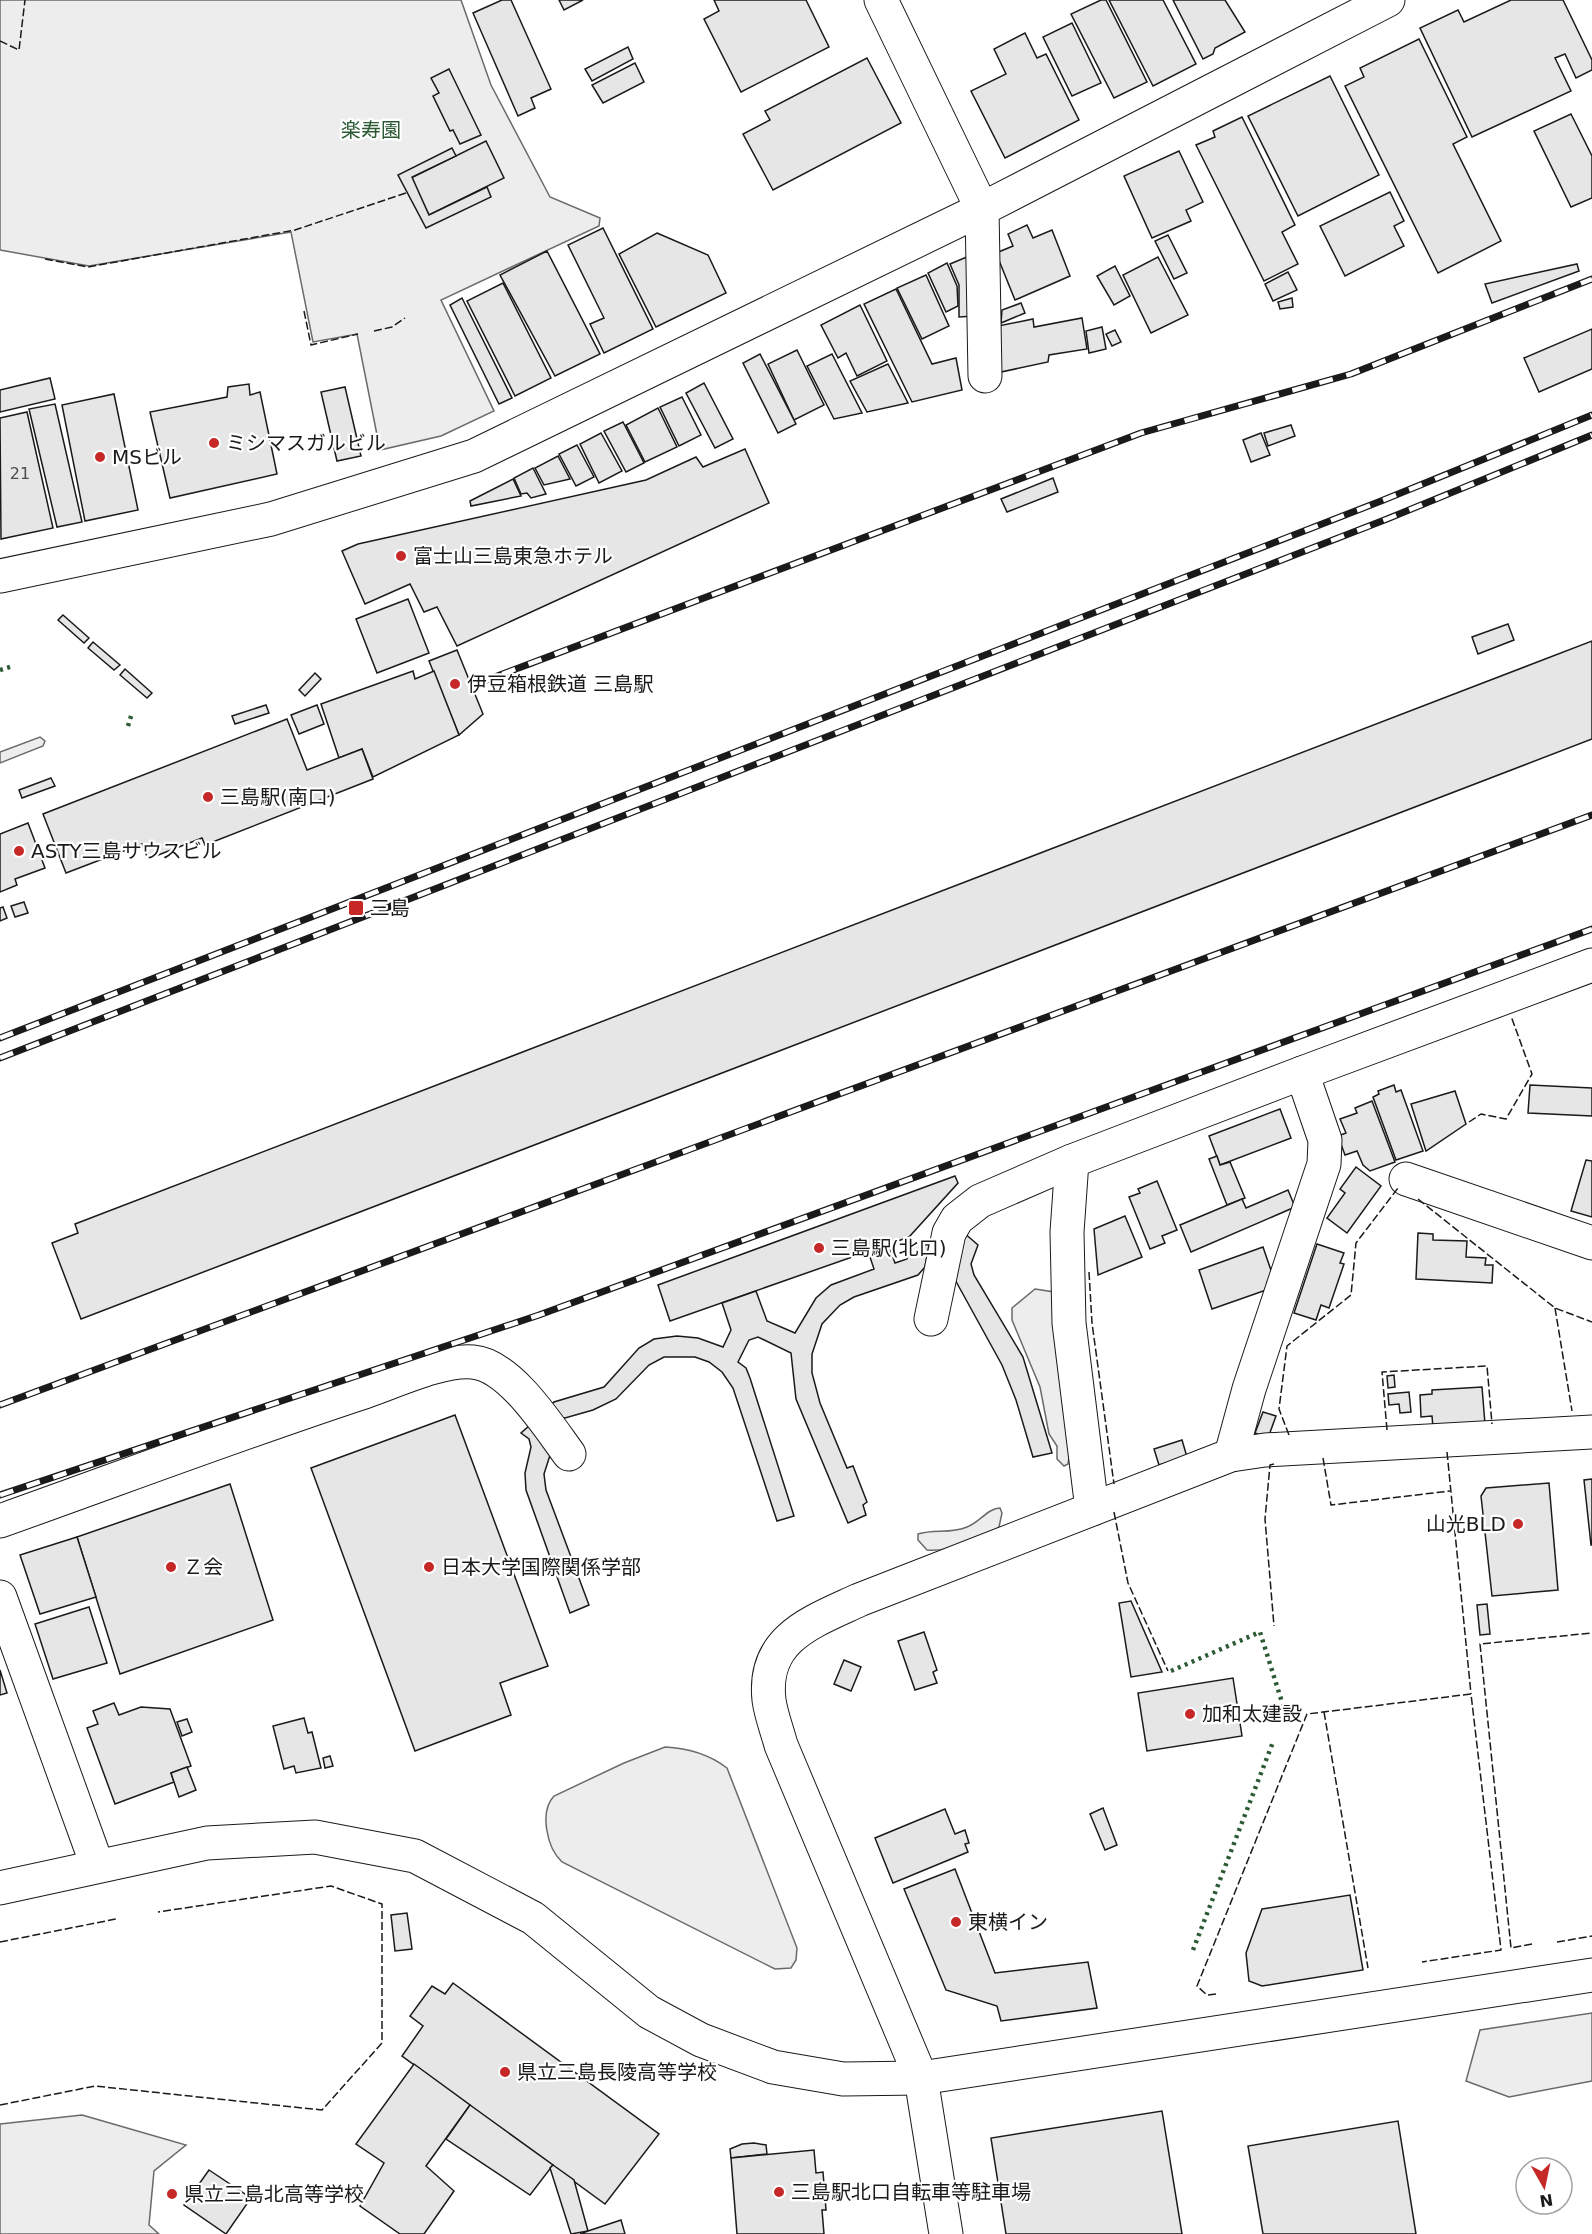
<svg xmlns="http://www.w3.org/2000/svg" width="1592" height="2234" viewBox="0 0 1592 2234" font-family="'DejaVu Sans','Noto Sans JP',sans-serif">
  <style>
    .green { fill: #ededed; stroke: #6a6a6a; stroke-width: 1.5 }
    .building { fill: #e6e6e6; stroke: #1a1a1a; stroke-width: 1.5 }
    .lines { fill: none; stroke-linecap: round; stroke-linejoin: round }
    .minor-casing { stroke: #1a1a1a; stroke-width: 35 }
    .minor { stroke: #fff; stroke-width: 33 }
    .rail-casing { stroke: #1a1a1a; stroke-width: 7 }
    .rail { stroke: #fff; stroke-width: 4.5; stroke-dasharray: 14; stroke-linecap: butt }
    .hedge { stroke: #2b5a34; stroke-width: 4.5; stroke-dasharray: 3 4.5; stroke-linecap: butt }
    .fence { stroke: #1a1a1a; stroke-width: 1.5; stroke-dasharray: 8 3; stroke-linecap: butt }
    .poi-dot { fill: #c62828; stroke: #fff; stroke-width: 2 }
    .labels { text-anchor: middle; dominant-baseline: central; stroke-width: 4.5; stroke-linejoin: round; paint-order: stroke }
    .number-label { font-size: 16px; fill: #4d4d4d }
    .park-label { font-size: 20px; fill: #2b5a34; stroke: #fff }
    .poi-label { font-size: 20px; fill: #1a1a1a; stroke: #fff; text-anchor: start }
  </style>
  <rect width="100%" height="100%" fill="#fff"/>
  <!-- green -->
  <g class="green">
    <polygon points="0,0 461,0 491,85 550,197 600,218 599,226 441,300 494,411 441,436 380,450 357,334 313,342 291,232 89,266 0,250"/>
    <polygon points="40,737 45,741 43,746 0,763 0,752"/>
    <polygon points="1035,1289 1054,1292 1070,1451 1068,1464 1064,1466 1057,1459 1057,1446 1049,1434 1040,1387 1012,1320 1012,1308"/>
    <path d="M1000,1508L1002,1513L999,1527C981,1540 949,1552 927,1550L918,1540V1534C934,1529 951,1534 967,1527C979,1523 988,1508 1000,1508Z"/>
    <path d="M665,1747C687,1748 710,1755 727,1768L797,1948L796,1960L791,1968L775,1969L562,1862C547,1848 539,1812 554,1796L624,1763Z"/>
    <polygon points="1592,2013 1592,2081 1509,2097 1466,2081 1480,2030"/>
    <polygon points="82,2115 186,2145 154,2171 149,2225 159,2234 0,2234 0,2124"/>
  </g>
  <!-- building -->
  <g class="building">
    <polygon points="502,0 511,0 551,89 531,98 535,108 518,116 473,13"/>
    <polygon points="559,0 583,0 564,10"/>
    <polygon points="714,0 806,0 829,47 741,92 704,19 719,11"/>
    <polygon points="1101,0 1106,0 1147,82 1114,98 1071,14"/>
    <polygon points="1109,0 1163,0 1196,64 1153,86"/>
    <polygon points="1173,0 1225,0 1245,32 1215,48 1213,54 1203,59"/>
    <polygon points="1511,0 1563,0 1592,60 1592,70 1576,78 1565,54 1555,58 1571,91 1472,137 1420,28 1458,10 1464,22"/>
    <polygon points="1072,23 1101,83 1072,96 1043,37"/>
    <polygon points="1025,33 1037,58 1046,54 1079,120 1005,158 971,91 1006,74 994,49"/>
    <polygon points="1419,39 1467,137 1453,144 1501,241 1438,273 1345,86 1364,77 1360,68"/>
    <polygon points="628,47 633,59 592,81 585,69"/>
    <polygon points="867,58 901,123 773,190 743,134 770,120 765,111"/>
    <polygon points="635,63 644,82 603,103 592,85"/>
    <polygon points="449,69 481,135 460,144 453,130 450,131 433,96 439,93 431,78"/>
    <polygon points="1330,76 1379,175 1298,216 1248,116"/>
    <polygon points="1571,114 1592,156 1592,198 1571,207 1534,131"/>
    <polygon points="1242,117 1295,225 1282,232 1298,264 1264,281 1196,145 1215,137 1213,131"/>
    <polygon points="486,141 504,178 429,215 411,178"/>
    <polygon points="452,148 456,156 412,177 429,215 487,187 491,197 426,228 398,175"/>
    <polygon points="1179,151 1203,202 1186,210 1191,221 1152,238 1124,176"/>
    <polygon points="1390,192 1404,221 1394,226 1404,246 1345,276 1320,226"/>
    <polygon points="1027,225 1033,238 1052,230 1070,276 1015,300 996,253 1013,246 1008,234"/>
    <polygon points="603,228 653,329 604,353 590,324 604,318 568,245"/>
    <polygon points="657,233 708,255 726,293 656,327 619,254"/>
    <polygon points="1168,235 1187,273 1174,279 1155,241"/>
    <polygon points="547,251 600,354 555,376 500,275"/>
    <polygon points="974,254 974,316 959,317 959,285 950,264"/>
    <polygon points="1158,257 1188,315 1151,333 1123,275"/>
    <polygon points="947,263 957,286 958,306 946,312 928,273"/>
    <polygon points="1577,264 1579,271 1492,303 1485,284"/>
    <polygon points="1115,266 1130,296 1114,305 1097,276"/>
    <polygon points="1288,272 1297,290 1273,301 1265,284"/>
    <polygon points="926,275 949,326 922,339 897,288"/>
    <polygon points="503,283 551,378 515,396 467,301"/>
    <polygon points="896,289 932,364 956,358 962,390 912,402 864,304"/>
    <polygon points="462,298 512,398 499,404 450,305"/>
    <polygon points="1292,298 1293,307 1280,309 1278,302"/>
    <polygon points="1021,303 1025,313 1001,323 1002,310"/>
    <polygon points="860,305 887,361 857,376 846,353 838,358 821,325"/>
    <polygon points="1082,318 1087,349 1049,355 1048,362 1001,372 993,327 1033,319 1034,327"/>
    <polygon points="1102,327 1106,349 1089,353 1086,331"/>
    <polygon points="1592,329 1592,369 1539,392 1524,358"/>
    <polygon points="1115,330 1121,342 1112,346 1106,334"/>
    <polygon points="797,350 824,405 794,420 768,364"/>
    <polygon points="760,354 796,424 778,433 743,363"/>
    <polygon points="832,354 862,413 834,419 807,366"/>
    <polygon points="888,364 908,403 867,412 850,381"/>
    <polygon points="50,378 55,399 0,412 0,390"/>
    <polygon points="704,383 733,439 715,448 686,393"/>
    <polygon points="249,384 250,395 260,392 277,474 170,498 150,412 227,397 228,387"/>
    <polygon points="345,387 361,456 337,461 321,392"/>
    <polygon points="114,394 138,510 85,521 62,405"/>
    <polygon points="682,397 701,435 679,446 660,407"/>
    <polygon points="55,404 82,522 57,527 29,409"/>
    <polygon points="658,408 677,447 645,462 626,425"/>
    <polygon points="27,412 53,528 1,539 0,418"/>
    <polygon points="623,422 644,463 626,472 604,431"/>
    <polygon points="1291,425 1295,436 1268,446 1264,433"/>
    <polygon points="601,433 622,471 599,483 580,444"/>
    <polygon points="1261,433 1270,455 1251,462 1243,440"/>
    <polygon points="577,445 594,477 576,486 559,454"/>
    <polygon points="745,449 769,503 457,646 437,607 424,612 410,584 365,604 342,551 358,544 646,480 696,457 703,467"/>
    <polygon points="558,456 570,479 544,485 535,468"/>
    <polygon points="533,468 546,494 531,498 527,493 521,494 514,478"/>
    <polygon points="1053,478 1058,492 1007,512 1001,499"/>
    <polygon points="513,479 521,496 471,506 470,501"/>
    <polygon points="408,599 429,653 377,673 356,619"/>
    <polygon points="63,615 89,638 84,643 58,620"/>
    <polygon points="1508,624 1514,640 1478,654 1472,637"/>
    <polygon points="1592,641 1592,739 81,1319 52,1243 78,1233 75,1224"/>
    <polygon points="93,642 120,665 114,670 88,648"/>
    <polygon points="457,650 483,714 459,735 429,661"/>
    <polygon points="125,669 152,693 147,698 120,675"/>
    <polygon points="413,671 415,679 434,671 459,735 373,777 362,749 339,758 321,704"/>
    <polygon points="315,673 321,679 305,696 299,690"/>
    <polygon points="266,705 269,713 235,724 232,716"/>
    <polygon points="317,705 324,724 299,734 291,715"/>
    <polygon points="287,719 307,770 362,749 373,779 205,845 202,838 148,859 142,844 66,873 43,814"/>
    <polygon points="51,778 55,786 22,798 19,790"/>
    <polygon points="28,823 45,868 15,879 17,885 0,892 0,834"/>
    <polygon points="24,902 28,913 15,917 11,906"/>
    <polygon points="3,907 7,918 0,921 0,908"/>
    <polygon points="1394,1085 1396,1092 1401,1090 1423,1151 1396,1160 1373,1097 1379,1094 1378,1091"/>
    <polygon points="1530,1085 1592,1088 1592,1116 1528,1113"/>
    <polygon points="1455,1091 1466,1124 1426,1151 1411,1104"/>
    <polygon points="1372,1101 1395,1162 1370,1171 1363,1165 1357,1151 1345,1155 1338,1136 1346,1133 1340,1119 1357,1113 1355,1108"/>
    <polygon points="1280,1109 1291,1138 1220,1165 1209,1136"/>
    <polygon points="1217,1156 1220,1165 1230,1162 1245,1198 1227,1205 1209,1159"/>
    <polygon points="1586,1160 1592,1161 1592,1217 1571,1211"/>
    <polygon points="1356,1167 1381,1186 1347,1233 1327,1218 1345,1193 1340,1189"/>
    <polygon points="955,1176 958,1183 909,1237 670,1321 658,1285"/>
    <polygon points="1157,1181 1177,1230 1162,1236 1165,1243 1150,1249 1129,1197 1140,1193 1138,1189"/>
    <polygon points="1288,1190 1295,1207 1191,1252 1180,1225 1242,1199 1246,1208"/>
    <polygon points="1125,1216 1142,1257 1098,1275 1094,1229"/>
    <polygon points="963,1232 978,1245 971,1264 974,1275 1023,1357 1052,1453 1033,1457 1016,1400 1002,1365 953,1276"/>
    <polygon points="1418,1233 1433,1234 1433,1240 1467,1241 1466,1257 1486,1258 1485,1265 1493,1265 1492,1283 1416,1279"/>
    <polygon points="909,1243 929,1245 925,1267 918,1275 854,1297 840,1305 822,1324 812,1354 812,1373 820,1403 847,1468 853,1466 867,1502 863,1505 866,1515 848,1523 796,1399 791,1353 758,1337 749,1340 738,1362 746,1368 750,1378 794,1516 777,1521 733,1388 722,1372 709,1362 695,1357 664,1357 649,1365 616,1399 593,1410 565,1418 553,1416 546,1410 554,1402 604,1387 639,1348 654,1339 677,1336 698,1338 723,1347 731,1330 722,1303 756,1291 767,1321 795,1333 816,1298 831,1285 874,1269 868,1251 888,1244 895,1263 907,1259 910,1251"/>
    <polygon points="1317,1244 1344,1253 1340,1263 1344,1264 1329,1308 1321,1305 1316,1320 1294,1313"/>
    <polygon points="1263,1247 1274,1279 1267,1282 1269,1289 1212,1309 1199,1270"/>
    <polygon points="1394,1375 1395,1387 1388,1388 1387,1376"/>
    <polygon points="1482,1387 1485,1424 1433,1428 1432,1416 1421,1417 1420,1395 1432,1394 1432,1390"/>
    <polygon points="1409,1392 1411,1412 1400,1413 1399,1404 1389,1405 1388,1394"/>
    <polygon points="1263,1412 1276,1416 1268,1438 1255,1433"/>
    <polygon points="455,1415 548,1666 500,1683 511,1715 415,1751 311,1468"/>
    <polygon points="537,1419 552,1449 544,1474 546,1490 589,1605 570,1613 526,1490 525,1473 531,1447 529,1439 521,1433"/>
    <polygon points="1182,1440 1187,1457 1159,1465 1154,1449"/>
    <polygon points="1592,1479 1592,1545 1591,1545 1584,1480"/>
    <polygon points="1549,1483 1558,1590 1492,1596 1481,1496 1486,1488"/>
    <polygon points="230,1484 273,1620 120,1674 77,1537"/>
    <polygon points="77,1537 96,1597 40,1614 20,1555"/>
    <polygon points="1131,1601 1162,1672 1131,1677 1119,1603"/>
    <polygon points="1487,1604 1490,1634 1480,1635 1477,1605"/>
    <polygon points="89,1607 107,1663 53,1679 35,1624"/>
    <polygon points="924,1632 937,1670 933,1672 937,1683 915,1690 898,1641"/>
    <polygon points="844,1660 861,1667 851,1691 834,1684"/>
    <polygon points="0,1670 7,1693 0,1695"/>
    <polygon points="1233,1678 1242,1736 1147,1751 1138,1693"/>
    <polygon points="114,1703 119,1715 141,1707 170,1709 191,1766 171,1773 174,1782 115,1804 87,1728 98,1724 93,1711"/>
    <polygon points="304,1718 308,1733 312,1732 321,1768 296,1773 294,1766 284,1769 273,1726"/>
    <polygon points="187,1719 192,1732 182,1736 177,1722"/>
    <polygon points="330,1756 333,1766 325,1768 323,1758"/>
    <polygon points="187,1767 196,1790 179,1797 171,1773"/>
    <polygon points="1103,1808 1117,1845 1105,1850 1090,1814"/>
    <polygon points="945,1809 955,1834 965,1830 969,1843 965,1844 968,1852 893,1883 875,1838"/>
    <polygon points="955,1869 995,1973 1088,1962 1097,2008 1001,2021 997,2006 946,1990 904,1889"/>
    <polygon points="1350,1895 1363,1970 1262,1986 1249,1981 1246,1953 1262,1909"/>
    <polygon points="407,1913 412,1949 395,1951 391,1915"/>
    <polygon points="453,1983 659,2134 605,2204 402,2056 423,2026 410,2016 432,1986 445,1994"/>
    <polygon points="414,2064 470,2105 426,2166 454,2191 424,2234 400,2234 360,2206 384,2163 356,2144"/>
    <polygon points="470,2105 553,2165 530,2195 446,2139"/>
    <polygon points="1162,2111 1182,2234 1006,2234 991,2138"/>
    <polygon points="1398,2121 1416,2234 1263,2234 1248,2146"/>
    <polygon points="754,2143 766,2145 767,2154 731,2158 730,2149 742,2144"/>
    <polygon points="814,2150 816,2173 823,2172 826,2210 822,2210 824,2234 737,2234 731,2158"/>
    <polygon points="553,2165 574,2180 588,2231 571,2234 550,2168"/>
    <polygon points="209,2170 251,2198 226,2234 184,2205"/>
    <polygon points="621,2220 625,2234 580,2234 588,2231"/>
  </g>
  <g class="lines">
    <defs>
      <g id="minor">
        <polyline points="881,0 982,209 985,376"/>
        <polyline points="0,576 271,519 474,456 982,209 1388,0"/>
        <polyline points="1072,1161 1067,1232 1069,1323 1092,1509"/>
        <polyline points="1406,1179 1592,1243"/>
        <polyline points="931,1319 949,1233 957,1219 980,1201 1072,1161 1302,1073 1592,965"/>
        <polyline points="1231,1455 1249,1389 1324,1164 1325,1140 1302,1073"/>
        <path d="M0,1521C121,1478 242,1432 364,1392C394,1382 442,1359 473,1362C510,1365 549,1427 569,1454"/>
        <polyline points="0,1597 97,1865"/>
        <polyline points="0,1888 207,1843 315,1837 415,1856 533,1918 649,2012 701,2040 773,2067 843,2079 921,2078 1592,1975"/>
        <path d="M946,2234L921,2078L781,1745C777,1730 771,1715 769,1700C762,1638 812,1622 859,1600L1231,1455L1265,1450L1592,1432"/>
      </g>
    </defs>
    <!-- minor casing -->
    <use href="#minor" class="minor-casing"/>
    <!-- minor -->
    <use href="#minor" class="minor"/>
    <defs>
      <g id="rail">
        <polyline points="476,684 1141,433 1351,374 1592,279"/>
        <polyline points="0,1038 1381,501 1592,415"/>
        <polyline points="0,1058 1387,519 1592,435"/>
        <polyline points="0,1405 1592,815"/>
        <polyline points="0,1495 539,1315 1592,929"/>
      </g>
    </defs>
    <!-- rail casing -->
    <use href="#rail" class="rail-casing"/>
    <!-- rail -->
    <use href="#rail" class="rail"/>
    <!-- hedge -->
    <g class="hedge">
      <polyline points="0,670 13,666"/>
      <polyline points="128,726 132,713"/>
      <polyline points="1171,1671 1260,1632 1286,1715 1283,1720"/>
      <polyline points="1193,1950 1273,1742"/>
    </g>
    <!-- fence -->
    <g class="fence">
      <polyline points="0,41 19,50 25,0"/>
      <polyline points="45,259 88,267 295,230 406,193"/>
      <polyline points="304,311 311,345 358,334"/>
      <polyline points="374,331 392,327 405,318"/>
      <polyline points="1469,1122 1481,1114 1506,1119 1532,1074 1511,1016"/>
      <polyline points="1418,1199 1555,1308 1592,1322"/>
      <polyline points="1089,1272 1092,1323 1114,1484"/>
      <polyline points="1555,1308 1572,1411"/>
      <polyline points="1387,1430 1382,1372 1487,1366 1492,1424"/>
      <polyline points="1289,1435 1279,1409 1287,1346 1351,1295 1356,1243 1398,1188"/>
      <polyline points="1447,1452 1471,1694"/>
      <polyline points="1323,1458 1331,1505 1450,1491"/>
      <polyline points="1274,1464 1270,1465 1265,1519 1274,1626"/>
      <polyline points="1114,1512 1128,1583 1168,1671"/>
      <polyline points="1324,1712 1368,1968"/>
      <polyline points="0,1942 116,1919"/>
      <polyline points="1557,1942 1592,1936"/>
      <polyline points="1532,1944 1511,1948 1480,1644 1592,1633"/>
      <polyline points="1216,1994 1207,1995 1197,1986 1307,1714 1471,1694 1501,1950 1422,1962"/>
      <polyline points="0,2105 95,2086 322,2110 382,2043 382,1904 331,1886 158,1912"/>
    </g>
  </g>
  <!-- markers -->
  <g class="poi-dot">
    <circle cx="214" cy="443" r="6"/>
    <circle cx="100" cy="457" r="6"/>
    <circle cx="401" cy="556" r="6"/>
    <circle cx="455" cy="684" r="6"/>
    <circle cx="208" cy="797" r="6"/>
    <circle cx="19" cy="851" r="6"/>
    <rect x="348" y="900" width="16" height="16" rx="3"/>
    <circle cx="819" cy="1248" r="6"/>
    <circle cx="1518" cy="1524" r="6"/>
    <circle cx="171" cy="1567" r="6"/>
    <circle cx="429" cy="1567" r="6"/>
    <circle cx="1190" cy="1714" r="6"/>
    <circle cx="956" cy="1922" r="6"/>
    <circle cx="505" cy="2072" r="6"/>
    <circle cx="779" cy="2192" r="6"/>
    <circle cx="172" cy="2194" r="6"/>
  </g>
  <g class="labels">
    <!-- number labels -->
    <g class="number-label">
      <text x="20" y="473">21</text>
    </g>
    <!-- park labels -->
    <g class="park-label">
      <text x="371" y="130">楽寿園</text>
    </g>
    <!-- poi labels -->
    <g class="poi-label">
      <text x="226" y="443">ミシマスガルビル</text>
      <text x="112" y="457">MSビル</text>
      <text x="413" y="556">富士山三島東急ホテル</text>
      <text x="467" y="684">伊豆箱根鉄道 三島駅</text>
      <text x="220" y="797">三島駅(南口)</text>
      <text x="31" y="851">ASTY三島サウスビル</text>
      <text x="370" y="908">三島</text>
      <text x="831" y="1248">三島駅(北口)</text>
      <text x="1506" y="1524" text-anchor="end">山光BLD</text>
      <text x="183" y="1567">Ｚ会</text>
      <text x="441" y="1567">日本大学国際関係学部</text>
      <text x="1202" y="1714">加和太建設</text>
      <text x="968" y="1922">東横イン</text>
      <text x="517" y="2072">県立三島長陵高等学校</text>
      <text x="791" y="2192">三島駅北口自転車等駐車場</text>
      <text x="184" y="2194">県立三島北高等学校</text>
    </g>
  </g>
  <!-- north arrow -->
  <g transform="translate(1544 2186) rotate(171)"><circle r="28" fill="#ffffff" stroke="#a3a3a3" stroke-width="1.5"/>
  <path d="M0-4.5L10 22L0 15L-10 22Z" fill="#c62828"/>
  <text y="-9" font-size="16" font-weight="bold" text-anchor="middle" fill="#1a1a1a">N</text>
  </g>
</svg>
